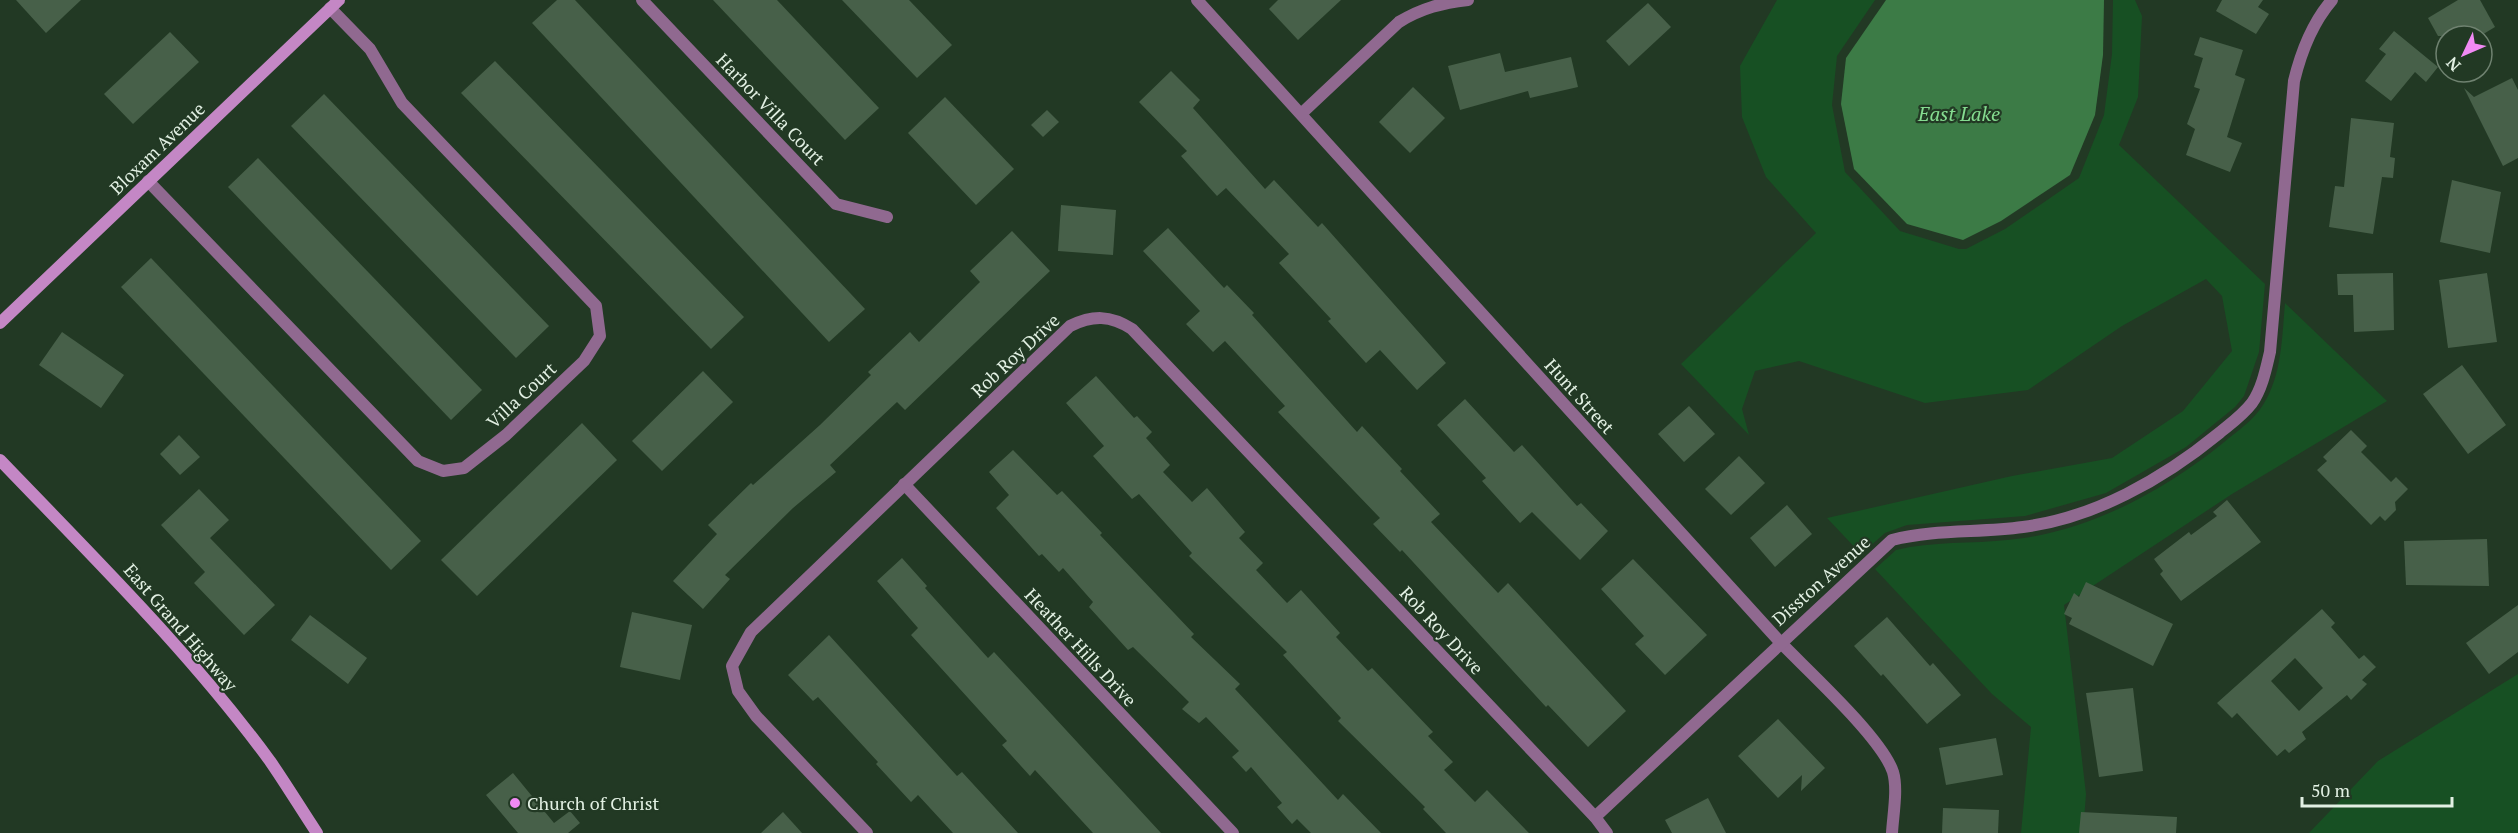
<svg xmlns="http://www.w3.org/2000/svg" width="2518" height="833" viewBox="0 0 2518 833" font-family="'PT Serif',serif">
  <style>
    .green { fill: #175023 }
    .water { fill: #3c7b46 }
    .building { fill: #476049; fill-rule: evenodd }
    .lines { fill: none; stroke-linecap: round; stroke-linejoin: round }
    .street { stroke: #906990; stroke-width: 12 }
    .secondary { stroke: #c487c5; stroke-width: 12 }
    .poi-dot { fill: #f18af4; stroke: #223924; stroke-width: 2 }
    .labels { text-anchor: middle; dominant-baseline: central; stroke-width: 4.5; stroke-linejoin: round; paint-order: stroke }
    .street-label { font-size: 18px; fill: #e2f0e3; stroke: #223924 }
    .poi-label { font-size: 18px; fill: #e2f0e3; stroke: #223924; text-anchor: start }
    .water-label { font-size: 20px; font-style: italic; fill: #85dc90; stroke: #223924 }
  </style>
  <rect width="100%" height="100%" fill="#223924"/>
  <!-- green -->
  <g class="green">
    <polygon points="1777,0 1875,0 1837,56 1832,105 1845,172 1900,231 1959,249 1966,249 2005,229 2079,178 2104,115 2112,54 2113,0 2135,0 2142,16 2138,97 2119,145 2265,284 2259,352 2244,396 2235,407 2186,447 2106,493 2025,516 1907,525 1885,533 1861,554 1827,518 2012,476 2112,458 2183,411 2232,351 2222,296 2206,279 2122,326 2028,390 1925,403 1799,361 1755,371 1742,409 1749,435 1681,364 1816,233 1766,177 1742,117 1740,66"/>
    <path d="M2285,303L2387,401L2232,494L2064,605L2086,794L2083,833H2021L2031,727L1992,694L1875,569L1896,550L1910,547C1947,541 1986,544 2024,538C2097,527 2166,489 2223,443C2237,431 2253,421 2263,405C2282,375 2282,337 2285,303Z"/>
    <polygon points="2518,674 2518,833 2309,833 2378,761"/>
  </g>
  <!-- water -->
  <polygon class="water" points="1886,0 2104,0 2103,55 2095,115 2070,175 2001,221 1963,240 1907,224 1854,169 1841,104 1846,58"/>
  <!-- building -->
  <g class="building">
    <polygon points="16,0 81,0 46,33"/>
    <polygon points="557,0 575,0 865,309 829,342 532,23"/>
    <polygon points="713,0 777,0 879,108 845,140"/>
    <polygon points="842,0 909,0 952,45 917,78"/>
    <polygon points="1278,0 1341,0 1298,40 1269,9"/>
    <polygon points="2222,0 2263,0 2258,7 2269,14 2256,34 2216,11"/>
    <polygon points="2458,0 2480,0 2495,27 2480,36 2438,36 2428,18"/>
    <polygon points="1648,3 1671,27 1629,66 1606,41"/>
    <polygon points="2394,31 2438,67 2426,82 2415,72 2391,101 2365,81 2386,54 2379,49"/>
    <polygon points="170,32 199,62 133,124 104,94"/>
    <polygon points="2200,37 2243,50 2235,75 2245,79 2227,137 2242,143 2230,172 2186,155 2195,129 2187,124 2200,89 2194,87 2203,58 2194,55"/>
    <polygon points="1500,53 1505,72 1571,57 1578,87 1530,98 1528,91 1460,110 1448,66"/>
    <polygon points="495,61 744,317 711,349 461,93"/>
    <polygon points="1171,71 1200,100 1193,108 1265,189 1274,180 1318,227 1322,223 1446,363 1417,390 1380,350 1366,363 1328,321 1331,319 1279,263 1289,254 1226,188 1217,196 1181,156 1187,151 1139,102"/>
    <polygon points="2512,78 2518,90 2518,158 2503,166 2464,88 2474,97"/>
    <polygon points="1413,87 1445,118 1410,153 1379,122"/>
    <polygon points="324,94 549,326 516,358 291,126"/>
    <polygon points="945,97 1014,169 976,205 908,133"/>
    <polygon points="1047,110 1059,122 1043,137 1031,125"/>
    <polygon points="2351,118 2394,123 2390,157 2395,158 2393,178 2382,177 2373,234 2329,227 2335,186 2344,187"/>
    <polygon points="258,158 482,390 451,420 228,187"/>
    <polygon points="2452,180 2501,192 2490,253 2440,242"/>
    <polygon points="1061,205 1116,210 1113,255 1058,251"/>
    <polygon points="1168,228 1224,288 1227,285 1254,313 1252,315 1357,432 1362,426 1402,469 1400,471 1440,514 1431,522 1498,593 1508,583 1626,711 1588,747 1548,705 1546,707 1402,550 1400,552 1373,524 1380,518 1278,412 1285,406 1225,341 1213,352 1186,324 1200,311 1143,251"/>
    <polygon points="1012,231 1050,271 905,410 897,402 830,465 836,472 793,508 725,575 730,579 703,609 673,581 717,534 708,525 751,483 753,485 820,425 871,375 868,372 910,332 919,342 980,282 970,271"/>
    <polygon points="151,258 421,541 391,570 121,287"/>
    <polygon points="2393,273 2394,330 2354,332 2353,295 2338,295 2337,274"/>
    <polygon points="2487,273 2497,342 2448,348 2439,280"/>
    <polygon points="62,332 124,375 101,408 39,365"/>
    <polygon points="2462,365 2506,425 2468,454 2423,394"/>
    <polygon points="703,371 733,402 662,471 632,441"/>
    <polygon points="1096,376 1134,418 1137,416 1152,432 1146,438 1170,465 1163,472 1192,502 1207,488 1245,532 1239,538 1263,563 1256,570 1287,603 1301,590 1340,633 1336,637 1368,671 1372,668 1433,732 1428,736 1453,762 1444,770 1475,802 1487,790 1529,833 1446,833 1423,809 1425,807 1338,721 1341,718 1283,655 1287,652 1189,556 1192,553 1139,494 1132,499 1093,456 1104,446 1066,403"/>
    <polygon points="1465,399 1514,452 1522,445 1577,506 1581,503 1608,531 1580,560 1532,512 1520,523 1482,481 1486,478 1437,425"/>
    <polygon points="1689,406 1715,434 1684,462 1658,434"/>
    <polygon points="582,423 617,460 477,596 441,560"/>
    <polygon points="2351,430 2367,446 2361,452 2391,482 2396,477 2408,489 2395,502 2396,510 2385,521 2380,516 2371,525 2317,470 2327,461 2323,457"/>
    <polygon points="179,435 200,457 180,475 160,454"/>
    <polygon points="1013,450 1057,495 1062,491 1102,533 1100,535 1194,634 1191,637 1240,684 1235,689 1338,800 1343,794 1381,833 1311,833 1297,819 1292,824 1277,807 1282,803 1251,767 1246,772 1232,757 1239,751 1206,717 1199,723 1182,709 1189,702 1133,647 1128,650 1089,607 1093,602 1063,568 1059,572 1042,554 1039,556 996,508 1009,495 989,472"/>
    <polygon points="1739,456 1765,483 1731,515 1705,489"/>
    <polygon points="199,489 229,520 210,538 275,605 244,635 194,583 205,572 161,525"/>
    <polygon points="2227,500 2261,542 2181,601 2160,574 2163,571 2154,559 2189,532 2191,535 2217,516 2213,512"/>
    <polygon points="1787,505 1812,534 1775,567 1750,538"/>
    <polygon points="2487,539 2489,586 2406,585 2404,541"/>
    <polygon points="902,558 927,586 925,588 988,658 994,652 1161,833 1093,833 1035,770 1030,776 1002,745 1007,741 911,635 918,628 877,581"/>
    <polygon points="1633,559 1707,635 1665,675 1635,644 1644,636 1601,589"/>
    <polygon points="2086,582 2173,624 2153,666 2069,624 2072,618 2064,614 2074,593 2079,597"/>
    <polygon points="2518,605 2518,652 2489,674 2466,643"/>
    <path d="M2322,609L2335,623L2331,627L2359,659L2364,655L2376,667L2362,680L2367,684L2351,700L2347,695L2302,732L2306,739L2289,753L2285,749L2277,756L2237,713L2232,718L2217,703ZM2295,658L2323,688L2299,711L2271,681Z"/>
    <polygon points="632,612 692,625 680,680 620,667"/>
    <polygon points="310,615 367,658 348,684 291,640"/>
    <polygon points="1887,617 1930,666 1933,663 1961,695 1927,724 1883,674 1881,676 1854,646"/>
    <polygon points="829,635 957,776 962,772 1018,833 953,833 918,795 911,802 876,764 878,762 818,697 813,701 788,675"/>
    <polygon points="2133,688 2143,771 2099,777 2086,693"/>
    <polygon points="1778,719 1825,768 1801,791 1802,775 1778,798 1738,756"/>
    <polygon points="1996,738 2003,775 1946,785 1939,748"/>
    <polygon points="513,773 554,823 570,811 580,823 568,833 518,833 486,795"/>
    <polygon points="1708,798 1726,833 1672,833 1665,820"/>
    <polygon points="1943,808 1999,810 1998,833 1942,833"/>
    <polygon points="783,812 802,833 761,833"/>
    <polygon points="2081,812 2177,817 2176,833 2079,833"/>
  </g>
  <g class="lines">
    <!-- street -->
    <g class="street">
      <polyline points="642,0 836,204 887,217"/>
      <path d="M1197,0L1780,642C1808,671 1882,738 1893,772C1898,789 1893,815 1892,833"/>
      <path d="M1301,114L1399,22C1422,8 1442,3 1468,0"/>
      <polyline points="148,181 418,461 443,471 464,468 506,435 584,361 600,336 596,306 402,103 370,49 330,8"/>
      <polyline points="904,484 1233,833"/>
      <path d="M1595,817L1892,540C1934,529 1979,533 2023,527C2094,518 2163,479 2218,434C2230,424 2242,416 2252,403C2262,389 2266,369 2270,352L2294,81C2301,52 2313,22 2332,0"/>
      <path d="M867,833L756,716L738,691L732,666L751,632L1070,326C1093,315 1110,315 1132,329L1595,817L1607,833"/>
    </g>
    <!-- secondary -->
    <g class="secondary">
      <polyline points="0,323 339,0"/>
      <path d="M0,460C93,557 190,652 270,761C286,784 301,809 317,833"/>
    </g>
  </g>
  <!-- markers -->
  <circle class="poi-dot" cx="515" cy="803" r="6"/>
  <g class="labels">
    <!-- street labels -->
    <g class="street-label">
      <text transform="translate(771 109) rotate(46)">Harbor Villa Court</text>
      <text transform="translate(157 148) rotate(-44)">Bloxam Avenue</text>
      <text transform="translate(1015 355) rotate(-43)">Rob Roy Drive</text>
      <text transform="translate(521 395) rotate(-43)">Villa Court</text>
      <text transform="translate(1580 396) rotate(48)">Hunt Street</text>
      <text transform="translate(1821 580) rotate(-42)">Disston Avenue</text>
      <text transform="translate(181 627) rotate(49)">East Grand Highway</text>
      <text transform="translate(1442 630) rotate(47)">Rob Roy Drive</text>
      <text transform="translate(1081 647) rotate(47)">Heather Hills Drive</text>
    </g>
    <!-- poi labels -->
    <g class="poi-label">
      <text x="527" y="803">Church of Christ</text>
    </g>
    <!-- water labels -->
    <g class="water-label">
      <text x="1959" y="113">East Lake</text>
    </g>
  </g>
  <!-- north arrow -->
  <g transform="translate(2464 54) rotate(226)"><circle r="28" fill="#223924" stroke="#6f8270" stroke-width="1.5"/>
  <path d="M0-4.5L10 22L0 15L-10 22Z" fill="#f18af4"/>
  <text y="-9" font-size="16" font-weight="bold" text-anchor="middle" fill="#e2f0e3">N</text>
  </g>
  <!-- scale -->
  <path d="M2302 797v9h150v-9" fill="none" stroke="#e2f0e3" stroke-width="3"/>
  <text x="2311" y="797" font-size="18" fill="#e2f0e3" stroke="#223924" stroke-width="4.5" paint-order="stroke">50 m</text>
</svg>
